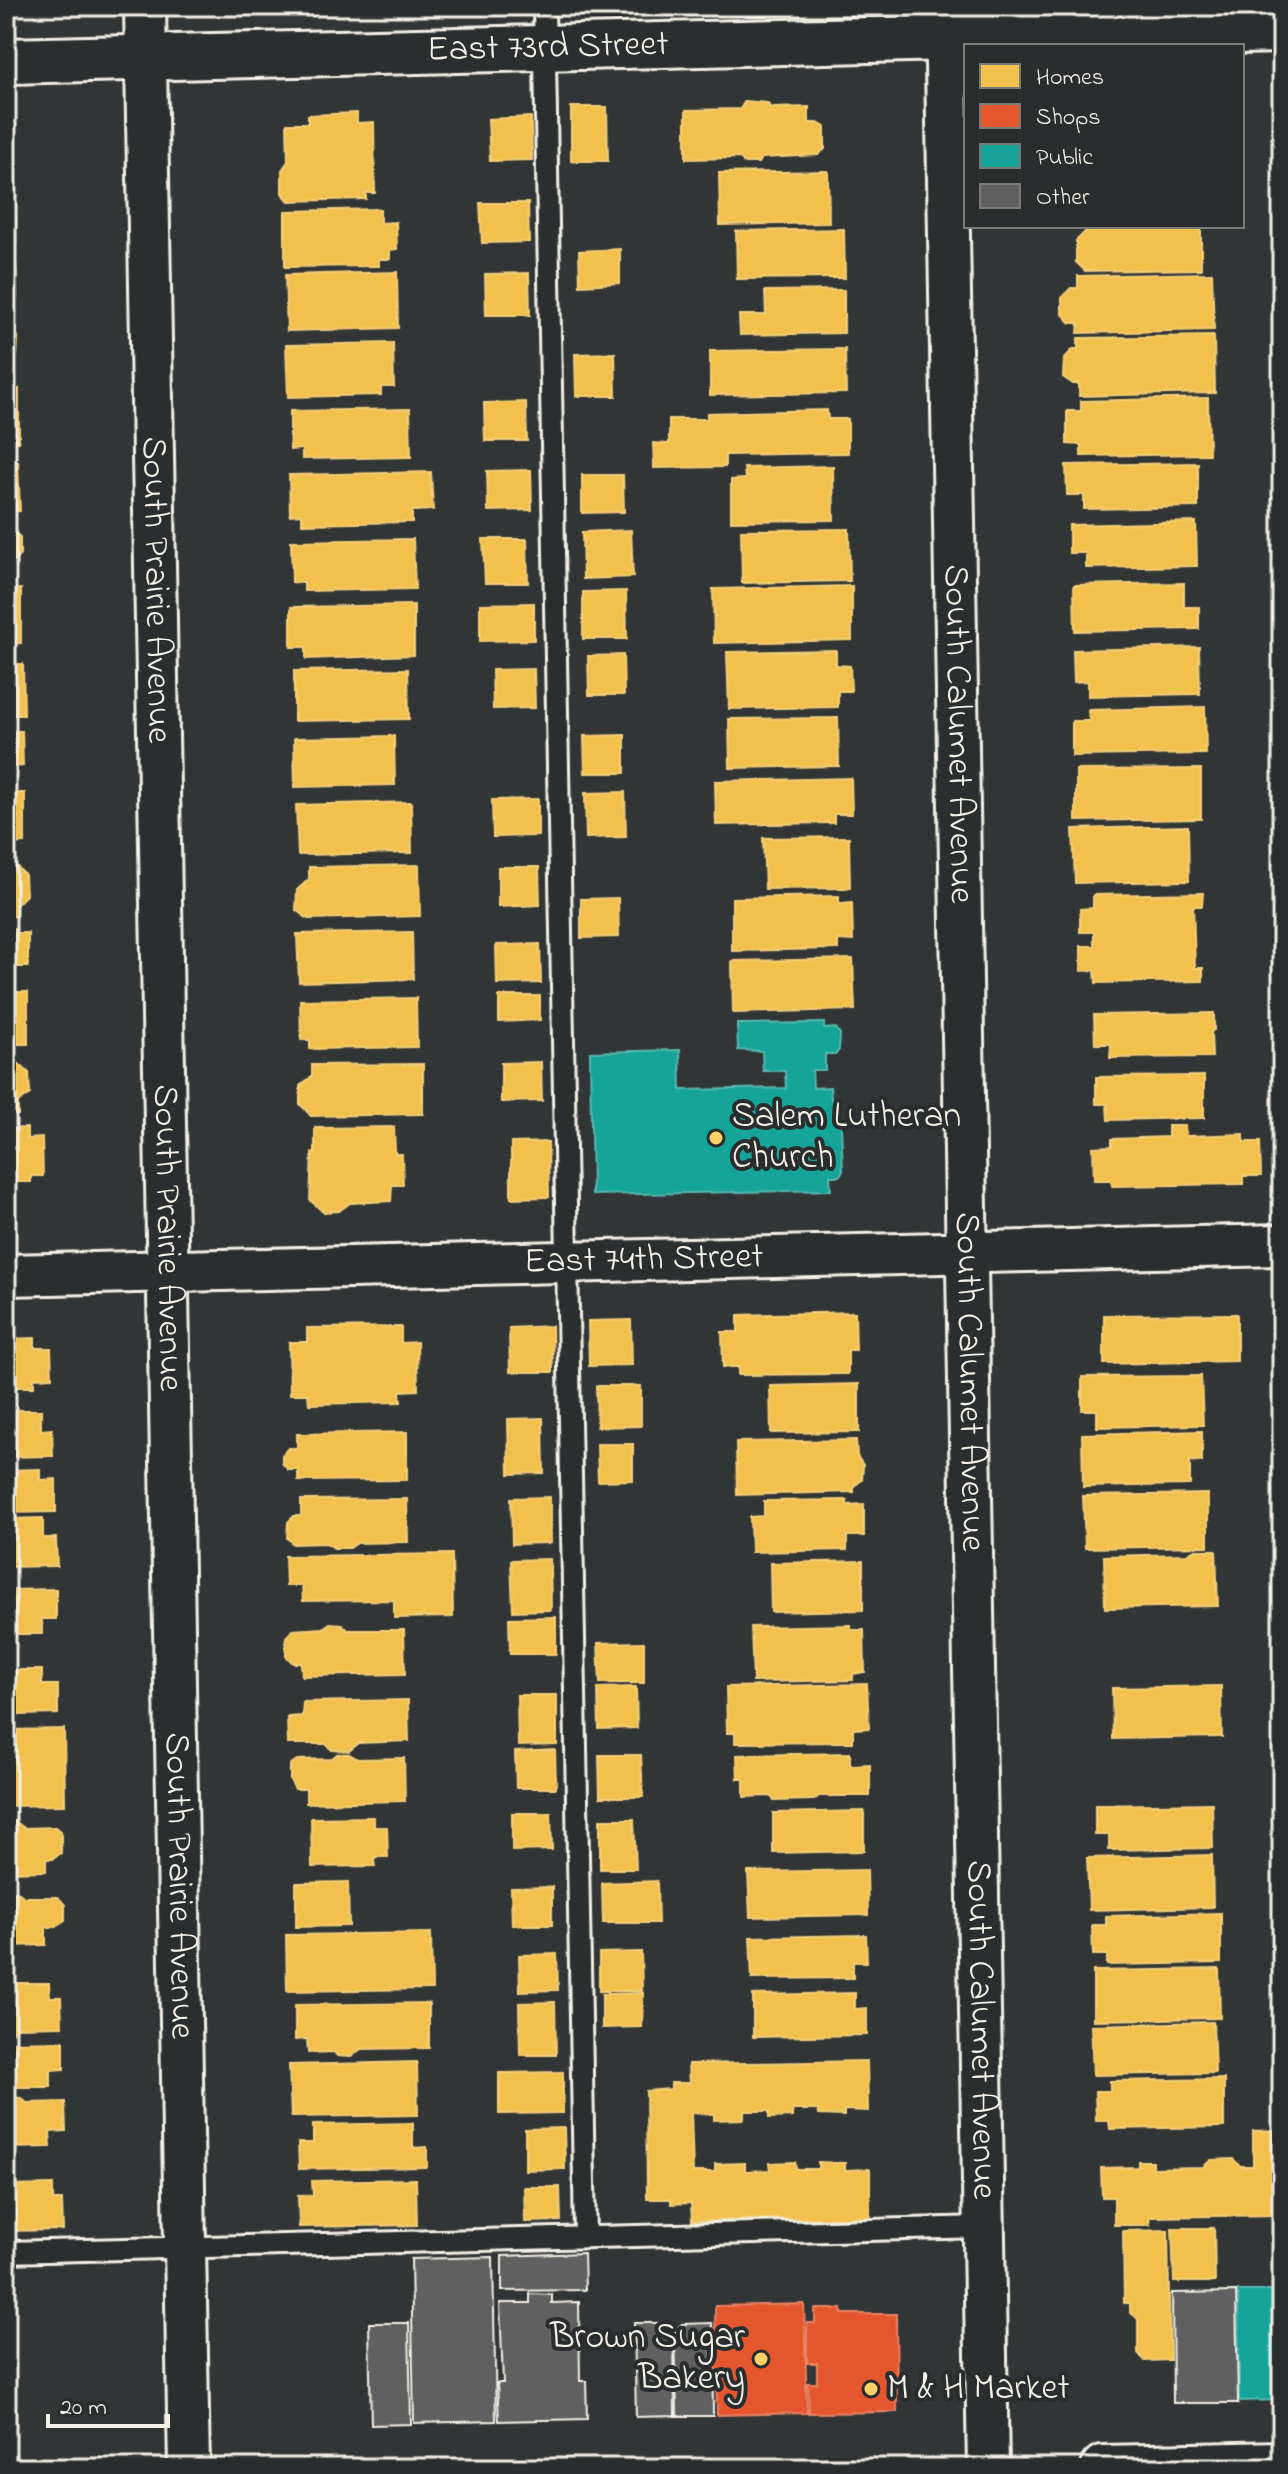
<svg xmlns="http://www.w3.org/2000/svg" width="1288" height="2474" viewBox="0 0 1288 2474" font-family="'Indie Flower',sans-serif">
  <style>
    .homes { fill: #f2c14e; stroke: #f3cf7c; stroke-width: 2 }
    .shops { fill: #e4572e; stroke: #e98566; stroke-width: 2 }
    .public { fill: #17a398; stroke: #59bab0; stroke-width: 2 }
    .building { fill: #5f605f; stroke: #f4f1e8; stroke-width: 2 }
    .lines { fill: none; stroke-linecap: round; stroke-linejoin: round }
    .service-casing { stroke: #f4f1e8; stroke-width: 26 }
    .minor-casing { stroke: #f4f1e8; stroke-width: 46 }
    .tertiary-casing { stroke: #f4f1e8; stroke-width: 50 }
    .service { stroke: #2a2d2e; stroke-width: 20 }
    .minor { stroke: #2a2d2e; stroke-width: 40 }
    .tertiary { stroke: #2a2d2e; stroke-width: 44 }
    .poi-dot { fill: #ffd166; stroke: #2a2d2e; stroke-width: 3 }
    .labels { text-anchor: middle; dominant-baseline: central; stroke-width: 8; stroke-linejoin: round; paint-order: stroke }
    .street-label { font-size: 36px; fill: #f4f1e8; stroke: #2a2d2e }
    .poi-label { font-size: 36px; fill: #f4f1e8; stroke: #2a2d2e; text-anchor: start }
  </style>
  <rect width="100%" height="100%" fill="#323535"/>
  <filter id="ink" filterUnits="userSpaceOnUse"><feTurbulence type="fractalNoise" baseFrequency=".0125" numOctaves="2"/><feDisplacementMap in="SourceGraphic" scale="16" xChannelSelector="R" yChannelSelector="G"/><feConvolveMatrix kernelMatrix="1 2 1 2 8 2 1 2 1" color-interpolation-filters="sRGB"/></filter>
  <g filter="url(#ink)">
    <!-- homes -->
    <g class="homes">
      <polygon points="745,101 767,103 771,108 809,107 809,123 818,123 825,127 825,149 818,155 762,158 758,163 744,163 740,158 686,159 686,110 740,109"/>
      <polygon points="571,107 607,107 608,161 571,161"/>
      <polygon points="357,113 357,123 374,122 375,193 366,193 366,199 289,201 282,193 282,170 288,161 287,123 308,123 308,115"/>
      <polygon points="531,117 532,160 490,161 488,119"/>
      <polygon points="6,121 14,121 15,177 6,177"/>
      <polygon points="828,171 829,223 720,225 719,173"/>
      <polygon points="6,189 15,189 16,245 6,246"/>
      <polygon points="480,203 528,203 529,242 482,243"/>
      <polygon points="380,209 380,223 396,222 397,249 390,250 390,259 379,259 379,266 285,267 285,211"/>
      <polygon points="1089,226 1201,226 1201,269 1085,271 1076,262 1076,241 1086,231 1089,231"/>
      <polygon points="844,229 845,278 737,279 736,231"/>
      <polygon points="620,249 620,283 580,285 579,251"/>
      <polygon points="6,265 16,265 17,298 6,298"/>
      <polygon points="397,272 398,328 287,331 285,275"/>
      <polygon points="529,273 530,315 486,315 485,274"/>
      <polygon points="1212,273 1214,330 1078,333 1079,323 1071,323 1062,313 1062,297 1071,288 1078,288 1078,276"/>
      <polygon points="844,290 844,333 740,335 739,315 766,315 765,291"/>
      <polygon points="6,325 18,337 17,355 6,366 6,377"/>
      <polygon points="1214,336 1215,393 1079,396 1079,384 1073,384 1063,377 1064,359 1073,349 1078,349 1078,338"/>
      <polygon points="393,343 394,387 381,387 381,395 288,397 286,345"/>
      <polygon points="845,349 846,393 710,395 710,351"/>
      <polygon points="615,353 616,396 576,396 575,354"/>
      <rect x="6" y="389" width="13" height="53"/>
      <polygon points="1208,398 1209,454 1081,456 1081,445 1067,444 1067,411 1081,411 1081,401"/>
      <polygon points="526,402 527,441 485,441 484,403"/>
      <polygon points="410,409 411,457 302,459 302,449 290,450 290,411"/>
      <polygon points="827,410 828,419 848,419 848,453 725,455 725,467 654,468 653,443 669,444 669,419 707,419 707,413"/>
      <polygon points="6,462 18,462 20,511 6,512"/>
      <polygon points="1198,463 1198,507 1084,509 1084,495 1067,495 1066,465"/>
      <polygon points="833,466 834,520 731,521 731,480 745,479 744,468"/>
      <polygon points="531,470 532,510 488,511 487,471"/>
      <polygon points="431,472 433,510 412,511 412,522 302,524 302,514 290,515 289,475"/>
      <polygon points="582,475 623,475 624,512 582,513"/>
      <polygon points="1196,522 1197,566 1086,568 1086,553 1069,553 1069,525"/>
      <polygon points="6,527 20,537 20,555 8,568 8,577 6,577"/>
      <polygon points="849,529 850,581 742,583 741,530"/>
      <polygon points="631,530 633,577 583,579 582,532"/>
      <polygon points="413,539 415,589 304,591 304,583 292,582 291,541"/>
      <polygon points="483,539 527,539 528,583 485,583"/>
      <polygon points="1184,583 1184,607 1199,607 1199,629 1075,631 1074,585"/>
      <polygon points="852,586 852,640 714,643 713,589"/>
      <polygon points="21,589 21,643 6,644 6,590"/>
      <polygon points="626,591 627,639 583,639 583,592"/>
      <polygon points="534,603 534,640 480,641 480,604"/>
      <polygon points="414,605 414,655 306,659 306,647 291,647 291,607"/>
      <polygon points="1199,647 1200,694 1088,696 1088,681 1074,682 1073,650"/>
      <polygon points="836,650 836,665 850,666 851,691 838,691 838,707 729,709 727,652"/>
      <polygon points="623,655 624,695 589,695 588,656"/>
      <polygon points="6,664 23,664 24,715 6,715"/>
      <polygon points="408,669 409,719 294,721 294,671"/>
      <polygon points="534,669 535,708 493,709 492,670"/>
      <polygon points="1205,707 1206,754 1072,756 1072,721 1089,721 1088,710"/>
      <polygon points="838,718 839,766 730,768 729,719"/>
      <polygon points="6,727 12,727 12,731 22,731 23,766 12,767 12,779 6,779"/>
      <polygon points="625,735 625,773 585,773 584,736"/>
      <polygon points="394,736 395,785 295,787 294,738"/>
      <polygon points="1201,769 1201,819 1076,821 1076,770"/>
      <polygon points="851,778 852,814 834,814 834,823 716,825 715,781"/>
      <polygon points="625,792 626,837 586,838 585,793"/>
      <polygon points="6,793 25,793 25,843 6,844"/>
      <polygon points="538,799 538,836 493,837 492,800"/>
      <polygon points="411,802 412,853 298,855 296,805"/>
      <polygon points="1188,826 1189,881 1075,883 1073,829"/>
      <polygon points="849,837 850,888 765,889 763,838"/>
      <polygon points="6,865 15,865 25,875 26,895 15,906 15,916 6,917"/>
      <polygon points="419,865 420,916 308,919 296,910 297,890 309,879 309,867"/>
      <polygon points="498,867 539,867 540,905 498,907"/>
      <polygon points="1203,893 1202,906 1193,906 1195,968 1203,968 1203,981 1096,983 1095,970 1081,971 1081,946 1094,946 1094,932 1080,932 1080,909 1093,908 1093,895"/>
      <polygon points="839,896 839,904 852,903 853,941 838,940 838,949 732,951 732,898"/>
      <polygon points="618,898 619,937 581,938 581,899"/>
      <polygon points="14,928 15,933 28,933 28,967 15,967 15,980 6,981 6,929"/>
      <polygon points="412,932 413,979 299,982 297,934"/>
      <polygon points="540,944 541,983 497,984 496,945"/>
      <polygon points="853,959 855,1010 733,1013 732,961"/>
      <rect x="6" y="992" width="22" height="52"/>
      <polygon points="499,996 540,996 540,1020 499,1022"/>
      <polygon points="416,998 417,1047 310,1049 310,1040 301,1040 300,1000"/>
      <polygon points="1214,1013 1214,1030 1211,1032 1212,1057 1110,1058 1111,1044 1095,1044 1094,1015"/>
      <polygon points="6,1062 17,1062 29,1073 30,1094 18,1103 18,1115 6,1115"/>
      <polygon points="541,1062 542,1101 501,1102 501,1063"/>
      <polygon points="423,1064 423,1114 311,1116 300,1104 300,1086 312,1076 312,1065"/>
      <polygon points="1204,1076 1204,1118 1108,1120 1107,1104 1096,1104 1096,1077"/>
      <polygon points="1168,1126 1185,1126 1186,1136 1244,1134 1244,1142 1260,1142 1261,1176 1243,1176 1243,1184 1112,1186 1111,1180 1094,1180 1093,1147 1112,1146 1112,1139 1168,1137"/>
      <polygon points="394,1127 395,1154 402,1154 403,1185 392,1185 391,1201 350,1203 339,1211 323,1212 310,1200 312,1153 315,1153 315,1128"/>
      <polygon points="27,1128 27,1139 42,1138 43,1176 31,1176 31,1182 6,1182 6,1129"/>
      <polygon points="548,1142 549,1197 511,1198 511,1143"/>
      <polygon points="855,1312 856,1350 848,1350 848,1374 738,1375 738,1367 723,1367 722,1332 738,1332 738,1315"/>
      <polygon points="1237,1314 1237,1361 1104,1364 1104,1315"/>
      <polygon points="631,1320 632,1365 589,1366 588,1321"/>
      <polygon points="552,1326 553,1372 510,1372 509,1328"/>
      <polygon points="401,1327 401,1343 417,1342 418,1390 400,1391 401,1402 309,1404 308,1394 290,1394 289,1342 307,1342 307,1328"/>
      <polygon points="35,1338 35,1348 51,1348 52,1377 34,1378 34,1387 6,1387 6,1339"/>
      <polygon points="1201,1376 1203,1425 1097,1427 1097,1410 1082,1410 1082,1377"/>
      <polygon points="859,1384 859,1432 771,1433 770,1386"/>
      <polygon points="596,1386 641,1386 641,1426 597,1427"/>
      <polygon points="6,1410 41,1410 41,1430 52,1429 53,1456 6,1457"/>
      <polygon points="543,1418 544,1473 509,1474 508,1419"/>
      <polygon points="1202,1431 1202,1462 1190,1461 1190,1485 1083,1487 1082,1434"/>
      <polygon points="407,1432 407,1480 298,1481 298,1470 288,1470 282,1463 282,1455 288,1448 297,1448 297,1434"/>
      <polygon points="856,1440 857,1456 863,1465 862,1480 854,1486 854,1492 737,1495 736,1442"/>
      <polygon points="597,1444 633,1444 633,1480 598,1481"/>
      <polygon points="40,1469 40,1480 56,1479 56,1512 6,1513 6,1470"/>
      <polygon points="1208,1494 1208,1546 1085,1548 1083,1496"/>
      <polygon points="550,1497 551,1543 512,1544 511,1498"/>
      <polygon points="407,1499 408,1542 357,1543 350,1548 334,1548 326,1543 293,1544 287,1538 288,1522 294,1516 301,1516 301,1500"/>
      <polygon points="847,1500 847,1505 864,1504 864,1536 847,1536 847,1550 751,1552 750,1517 764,1516 764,1501"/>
      <polygon points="43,1518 43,1538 56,1538 57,1566 6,1567 6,1519"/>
      <polygon points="1193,1550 1216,1550 1218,1606 1105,1608 1104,1556 1187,1554"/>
      <polygon points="452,1554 453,1617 394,1618 394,1600 303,1601 302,1586 286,1586 285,1556"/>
      <polygon points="550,1559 551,1610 513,1611 511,1560"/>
      <polygon points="863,1561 863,1610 771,1612 770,1563"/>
      <polygon points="56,1589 56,1619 42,1619 42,1634 6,1634 6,1590"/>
      <polygon points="556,1617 556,1654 510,1654 509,1618"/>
      <polygon points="330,1623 342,1624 348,1630 404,1630 405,1674 302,1676 301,1663 293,1663 286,1656 286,1637 293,1630 323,1628"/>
      <polygon points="851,1625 851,1630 864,1630 865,1672 853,1674 853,1680 753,1682 751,1627"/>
      <polygon points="644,1642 644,1683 600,1683 598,1643"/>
      <polygon points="6,1670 42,1670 42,1685 58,1685 58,1714 19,1715 12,1721 6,1722"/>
      <polygon points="867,1684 869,1728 853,1729 853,1742 735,1743 735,1733 727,1733 726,1687"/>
      <polygon points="1221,1686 1222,1737 1113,1739 1112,1688"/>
      <polygon points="636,1687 637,1728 599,1729 598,1688"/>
      <polygon points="517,1695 557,1695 557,1745 518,1746"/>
      <polygon points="408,1700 409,1741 359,1743 349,1751 332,1750 326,1744 288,1744 287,1717 302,1716 303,1702"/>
      <polygon points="64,1729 65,1805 6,1806 6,1730"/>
      <polygon points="555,1750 556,1788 516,1788 515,1752"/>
      <polygon points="850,1753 850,1765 870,1764 870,1796 819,1796 814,1800 774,1801 771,1796 744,1797 744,1779 738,1779 737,1755"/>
      <polygon points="337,1754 349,1754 358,1759 404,1758 405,1801 306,1803 306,1789 295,1789 290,1780 290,1765 297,1760 331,1759"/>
      <polygon points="599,1755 641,1755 643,1797 600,1797"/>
      <polygon points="1212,1803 1213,1848 1109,1850 1109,1835 1095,1835 1095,1805"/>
      <polygon points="864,1811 864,1851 773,1853 773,1813"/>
      <polygon points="512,1813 551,1813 552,1850 512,1851"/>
      <polygon points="374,1817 374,1827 387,1827 388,1857 375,1857 375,1866 312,1867 311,1818"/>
      <polygon points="600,1819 634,1819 636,1869 600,1869"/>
      <polygon points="15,1821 24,1828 55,1827 61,1832 61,1853 53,1859 46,1859 46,1871 6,1872 6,1822"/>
      <polygon points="1212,1855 1213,1907 1089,1910 1087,1858"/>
      <polygon points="867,1870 868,1915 750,1917 748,1872"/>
      <polygon points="657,1881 658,1923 603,1923 602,1883"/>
      <polygon points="348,1882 349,1926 296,1927 296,1883"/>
      <polygon points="552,1887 552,1925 512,1925 511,1888"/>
      <polygon points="17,1891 24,1897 58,1897 65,1905 65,1921 56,1927 46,1927 46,1945 6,1946 6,1892"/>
      <polygon points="1221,1913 1221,1963 1107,1965 1107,1955 1093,1955 1092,1925 1106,1925 1106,1916"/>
      <polygon points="431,1933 432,1989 287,1991 286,1935"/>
      <polygon points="866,1935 867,1962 853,1962 853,1978 752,1979 750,1937"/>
      <polygon points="641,1952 642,1991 599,1991 599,1953"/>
      <polygon points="557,1954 558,1990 520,1991 519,1955"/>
      <polygon points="1219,1969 1220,2018 1093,2020 1093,1971"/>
      <polygon points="6,1983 49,1983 50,1997 61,1997 62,2026 17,2027 11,2034 6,2033"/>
      <polygon points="643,1993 642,2027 602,2028 602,1994"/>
      <polygon points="855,1993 855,2009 867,2008 867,2035 753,2037 753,1995"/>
      <polygon points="555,2002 556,2055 520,2055 519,2003"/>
      <polygon points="429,2003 429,2048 361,2049 351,2057 337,2056 334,2052 308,2053 307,2039 295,2040 295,2005"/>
      <polygon points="1213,2022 1215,2073 1093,2075 1091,2025"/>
      <polygon points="64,2041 64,2069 51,2070 51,2087 6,2087 6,2042"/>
      <polygon points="867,2061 868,2111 844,2110 844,2116 819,2115 818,2110 792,2110 793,2117 769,2118 769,2111 744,2111 744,2119 714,2120 714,2114 691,2113 693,2172 715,2172 715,2164 745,2163 745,2171 770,2170 769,2163 795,2162 796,2169 818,2169 818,2162 845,2163 845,2170 870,2169 870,2217 692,2221 691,2203 671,2204 671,2199 647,2199 646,2091 671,2089 671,2083 689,2083 688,2064"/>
      <polygon points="417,2062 418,2115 291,2117 289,2065"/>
      <polygon points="563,2072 563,2113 499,2114 499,2073"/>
      <polygon points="1224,2079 1224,2127 1110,2129 1109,2121 1096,2121 1095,2091 1110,2091 1110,2081"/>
      <polygon points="6,2097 21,2098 27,2103 65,2102 66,2131 50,2132 51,2147 6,2148"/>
      <polygon points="413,2123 413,2148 427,2147 427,2167 299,2169 298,2143 313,2143 313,2125"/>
      <polygon points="564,2128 565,2169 525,2170 525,2129"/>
      <polygon points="1282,2130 1282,2215 1149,2217 1150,2225 1114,2225 1114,2197 1102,2197 1101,2168 1138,2167 1138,2161 1153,2161 1153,2168 1203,2167 1211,2160 1233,2159 1240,2166 1253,2166 1253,2131"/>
      <polygon points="416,2179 417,2225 299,2227 298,2196 313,2195 312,2181"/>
      <polygon points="53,2185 53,2200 62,2200 63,2230 6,2231 6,2186"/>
      <polygon points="524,2187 560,2187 561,2221 525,2222"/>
      <polygon points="1172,2228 1214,2228 1215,2282 1174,2282"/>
      <polygon points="1168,2230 1170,2360 1145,2361 1138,2353 1138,2319 1130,2312 1130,2303 1124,2303 1123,2231"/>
    </g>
    <!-- shops -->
    <g class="shops">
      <polygon points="804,2304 807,2413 717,2415 715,2306"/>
      <polygon points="815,2309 842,2309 842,2314 896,2314 897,2412 809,2413 808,2383 817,2383 817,2363 807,2363 807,2323 815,2323"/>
    </g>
    <!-- public -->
    <g class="public">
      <polygon points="824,1023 824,1029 836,1028 840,1034 839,1050 836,1054 825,1054 825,1070 812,1070 813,1088 830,1087 831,1099 834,1099 840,1105 843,1171 839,1176 830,1176 831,1190 592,1195 590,1052 680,1050 681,1090 786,1088 785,1071 763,1071 762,1051 738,1050 737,1024"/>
      <polygon points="1238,2291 1282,2291 1282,2400 1239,2401"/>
    </g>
    <!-- building -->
    <g class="building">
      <polygon points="584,2253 585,2290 502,2291 502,2256"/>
      <polygon points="493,2257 496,2421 414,2423 411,2259"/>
      <polygon points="1236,2292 1238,2403 1173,2403 1172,2293"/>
      <polygon points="530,2294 552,2295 552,2303 579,2302 580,2381 586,2381 587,2419 499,2421 497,2383 503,2383 500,2303 530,2303"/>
      <polygon points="369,2323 409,2323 411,2424 371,2425"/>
      <polygon points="634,2323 669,2323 674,2329 675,2416 636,2417"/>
      <polygon points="712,2323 713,2416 677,2416 675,2330 682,2324"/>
    </g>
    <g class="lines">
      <defs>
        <g id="service">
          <polyline points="544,6 585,2237"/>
          <polyline points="6,2252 984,2227"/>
        </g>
        <g id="minor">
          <path id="s1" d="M145,6L189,2468"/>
          <path id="s2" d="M945,6L988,2468"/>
          <path id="s3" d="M6,1275L1282,1245"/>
        </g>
        <g id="tertiary">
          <path id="s4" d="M6,61L1282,30"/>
          <polyline points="1103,2468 1282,2464"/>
        </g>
      </defs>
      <!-- service casing -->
      <use href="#service" class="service-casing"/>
      <!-- minor casing -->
      <use href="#minor" class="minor-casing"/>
      <!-- tertiary casing -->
      <use href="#tertiary" class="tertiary-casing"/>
      <!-- service -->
      <use href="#service" class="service"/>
      <!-- minor -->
      <use href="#minor" class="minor"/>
      <!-- tertiary -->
      <use href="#tertiary" class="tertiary"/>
    </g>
  </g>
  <!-- markers -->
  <g class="poi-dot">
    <circle cx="716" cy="1138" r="8"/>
    <circle cx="761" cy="2359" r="8"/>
    <circle cx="871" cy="2389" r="8"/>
  </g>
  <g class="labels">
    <!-- street labels -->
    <g class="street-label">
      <text stroke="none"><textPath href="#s4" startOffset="542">East 73rd Street</textPath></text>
      <text stroke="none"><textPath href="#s1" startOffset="584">South Prairie Avenue</textPath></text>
      <text stroke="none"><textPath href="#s2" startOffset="728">South Calumet Avenue</textPath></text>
      <text stroke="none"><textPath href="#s1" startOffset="1232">South Prairie Avenue</textPath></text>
      <text stroke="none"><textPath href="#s3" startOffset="638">East 74th Street</textPath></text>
      <text stroke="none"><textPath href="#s2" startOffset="1376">South Calumet Avenue</textPath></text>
      <text stroke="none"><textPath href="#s1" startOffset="1880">South Prairie Avenue</textPath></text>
      <text stroke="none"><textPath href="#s2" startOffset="2024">South Calumet Avenue</textPath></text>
    </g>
    <!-- poi labels -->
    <g class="poi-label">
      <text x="732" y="1117">Salem Lutheran<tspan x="732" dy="41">Church</tspan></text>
      <text x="745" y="2338" text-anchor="end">Brown Sugar<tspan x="745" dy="41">Bakery</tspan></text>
      <text x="887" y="2389">M &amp; H Market</text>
    </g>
  </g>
  <!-- margin -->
  <rect width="1288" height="2474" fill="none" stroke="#2a2d2e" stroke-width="32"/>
  <rect x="16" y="16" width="1256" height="2442" fill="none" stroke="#f4f1e8" stroke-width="3" filter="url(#ink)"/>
  <!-- legend -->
  <rect x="964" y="44" width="280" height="184" fill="#2a2d2e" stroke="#7b7b78" stroke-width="2"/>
  <rect x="980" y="64" width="40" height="24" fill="#f2c14e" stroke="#7b7b78" stroke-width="2"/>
  <text x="1036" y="84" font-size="24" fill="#f4f1e8">Homes</text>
  <rect x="980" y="104" width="40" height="24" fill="#e4572e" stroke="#7b7b78" stroke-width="2"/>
  <text x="1036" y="124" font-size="24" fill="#f4f1e8">Shops</text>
  <rect x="980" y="144" width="40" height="24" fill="#17a398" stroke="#7b7b78" stroke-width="2"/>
  <text x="1036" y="164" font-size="24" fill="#f4f1e8">Public</text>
  <rect x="980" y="184" width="40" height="24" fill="#5f605f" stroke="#7b7b78" stroke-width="2"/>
  <text x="1036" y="204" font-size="24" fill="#f4f1e8">Other</text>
  <!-- scale -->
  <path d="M48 2414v12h120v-12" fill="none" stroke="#f4f1e8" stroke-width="4"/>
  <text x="60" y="2414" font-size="24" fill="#f4f1e8" stroke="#2a2d2e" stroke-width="6" paint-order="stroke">20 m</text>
</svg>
